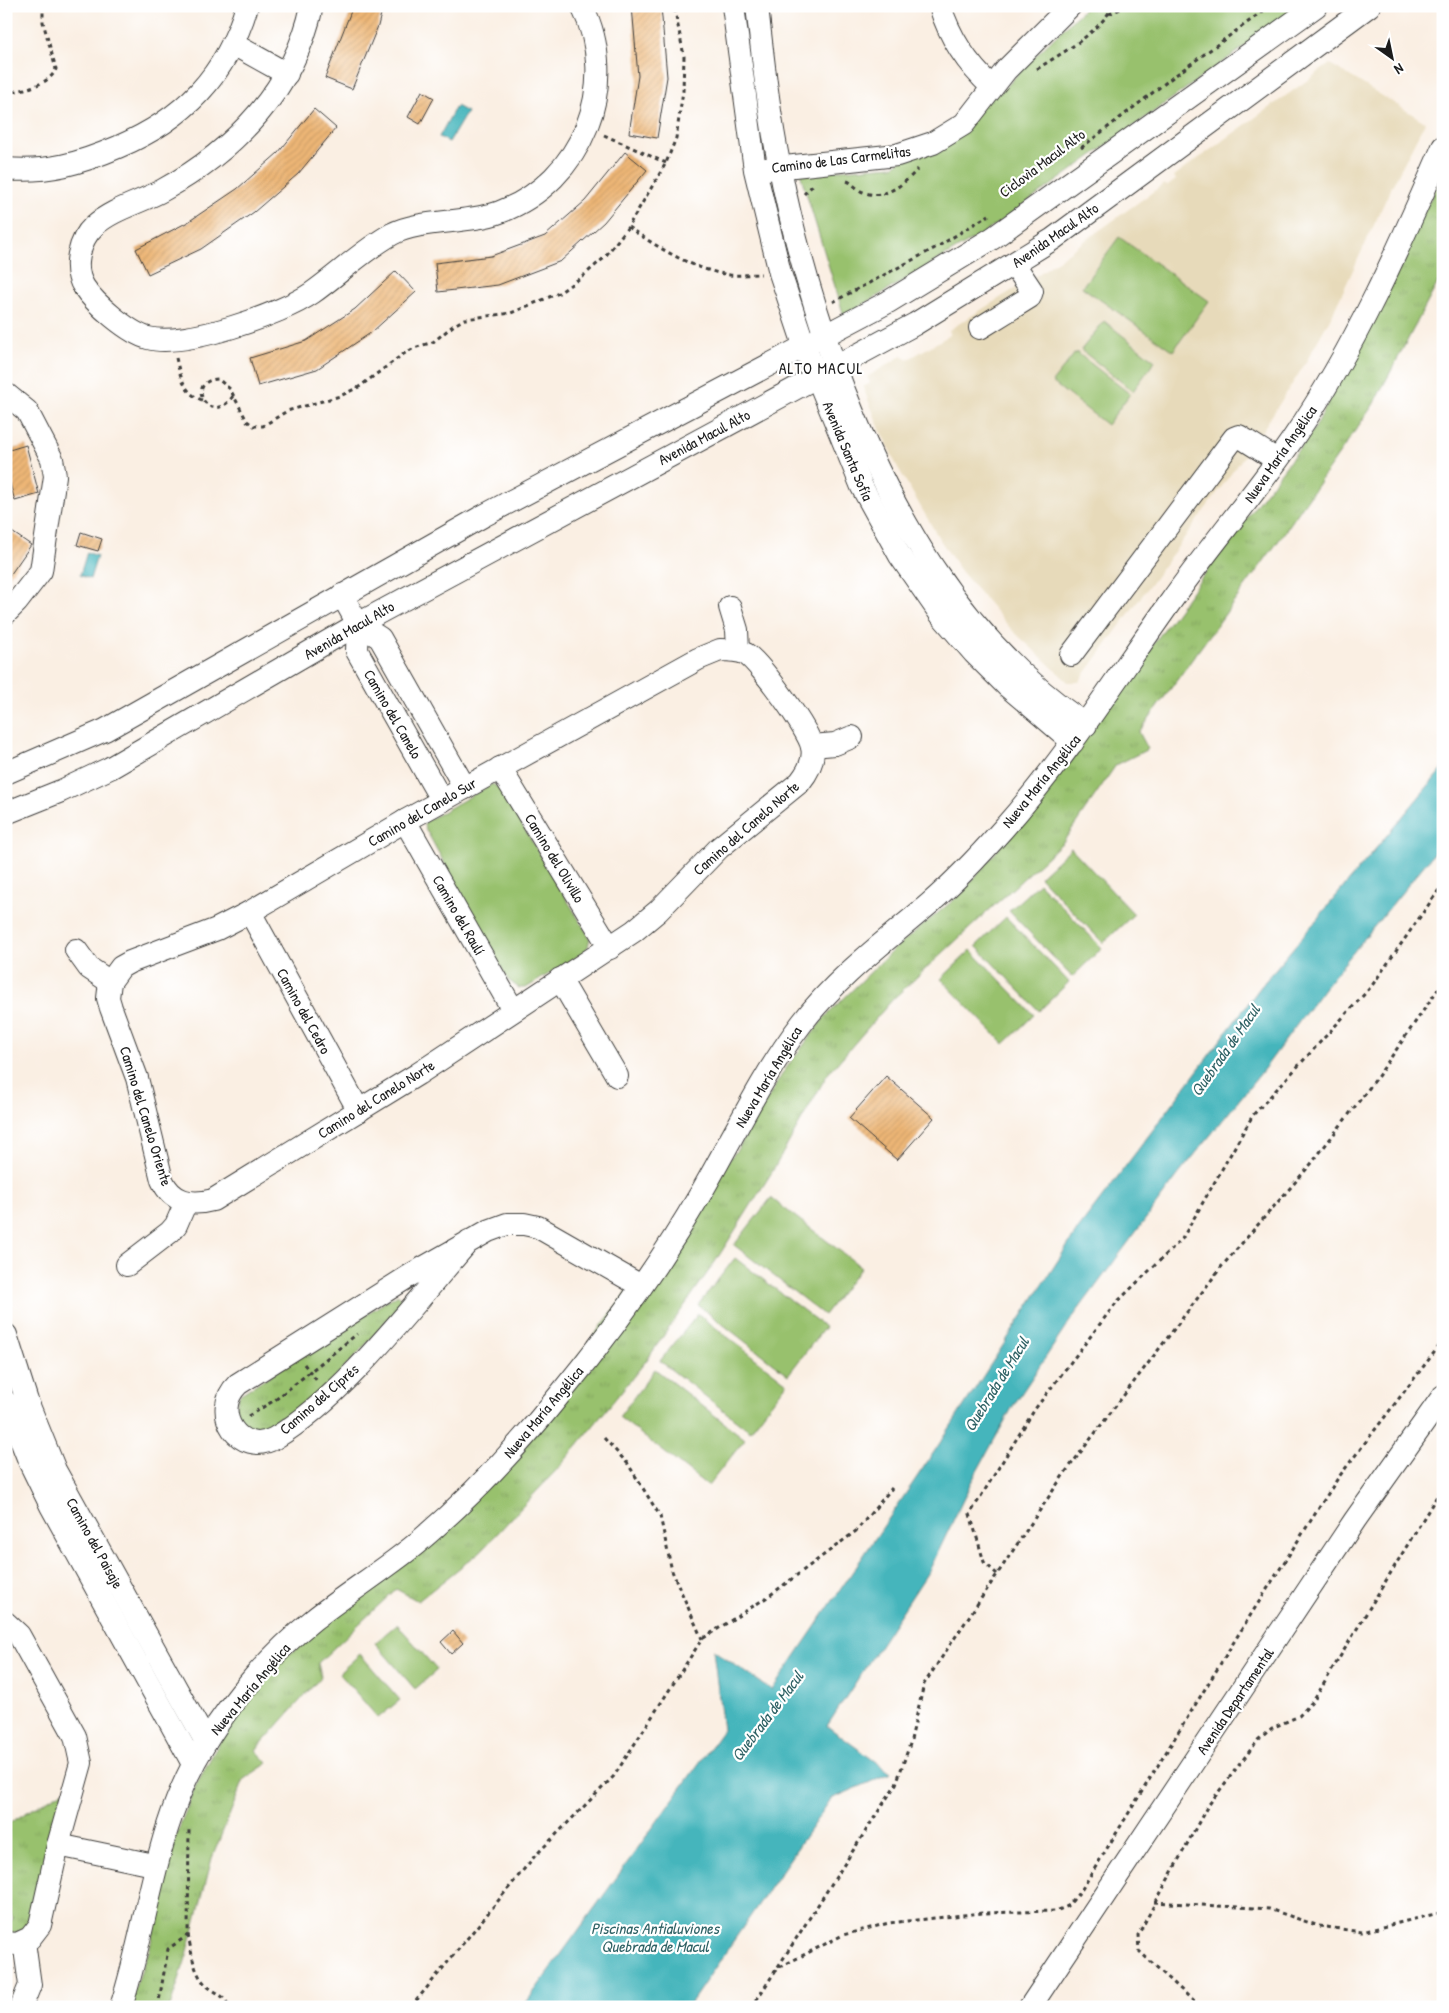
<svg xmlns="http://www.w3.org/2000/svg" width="1449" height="2013" viewBox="0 0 1449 2013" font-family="'Patrick Hand',sans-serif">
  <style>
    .built { fill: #e7daba }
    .grass { fill: url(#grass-tufts); stroke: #5a6e44 }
    .park { fill: #98c16d; stroke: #5a6e44 }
    .water { fill: #45b5bc; stroke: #30686c }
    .building { fill: url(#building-hatch) }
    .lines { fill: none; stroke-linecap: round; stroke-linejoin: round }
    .minor-casing { stroke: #3d3c3a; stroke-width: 24 }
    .path { stroke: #3d3c3a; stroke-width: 3; stroke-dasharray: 4 4; stroke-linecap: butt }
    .minor { stroke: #fff; stroke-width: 22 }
    .labels { text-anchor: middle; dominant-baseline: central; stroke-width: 4.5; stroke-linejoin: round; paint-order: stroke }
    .street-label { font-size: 15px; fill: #1c1c1c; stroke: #fff }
    .neighbourhood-label { font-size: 16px; letter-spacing: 1px; fill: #1c1c1c; stroke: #fff }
    .water-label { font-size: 16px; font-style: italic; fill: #2e6164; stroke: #fff }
  </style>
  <defs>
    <pattern id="grass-tufts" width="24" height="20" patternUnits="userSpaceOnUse" patternTransform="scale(1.25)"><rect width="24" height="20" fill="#98c16d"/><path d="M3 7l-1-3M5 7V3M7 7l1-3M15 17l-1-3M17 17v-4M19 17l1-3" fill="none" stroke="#82a55e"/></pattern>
    <pattern id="building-hatch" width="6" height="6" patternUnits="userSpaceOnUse" patternTransform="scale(1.25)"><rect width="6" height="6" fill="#edb676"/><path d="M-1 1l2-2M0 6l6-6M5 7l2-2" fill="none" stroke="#cb9c66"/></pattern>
  </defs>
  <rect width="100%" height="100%" fill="#fff"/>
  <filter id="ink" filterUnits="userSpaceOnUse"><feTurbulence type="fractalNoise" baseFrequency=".02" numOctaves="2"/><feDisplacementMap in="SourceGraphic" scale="10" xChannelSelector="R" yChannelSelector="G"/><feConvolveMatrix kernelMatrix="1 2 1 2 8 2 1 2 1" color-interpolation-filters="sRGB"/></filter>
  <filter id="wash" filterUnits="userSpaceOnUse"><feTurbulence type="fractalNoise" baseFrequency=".0096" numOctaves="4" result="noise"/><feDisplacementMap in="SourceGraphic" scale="20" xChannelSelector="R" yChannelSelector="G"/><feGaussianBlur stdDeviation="1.12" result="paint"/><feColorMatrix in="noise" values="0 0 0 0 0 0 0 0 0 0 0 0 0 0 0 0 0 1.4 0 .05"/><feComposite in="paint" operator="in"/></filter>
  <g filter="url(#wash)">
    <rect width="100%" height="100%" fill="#faefe3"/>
    <!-- built -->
    <polygon class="built" points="1330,64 1425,122 1392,186 1333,313 1305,364 1260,434 1079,682 1068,682 1011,629 961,571 940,540 897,466 879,427 863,387 870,383 867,377 903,355 907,360 950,335 949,330 1043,271 1161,186 1164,184 1167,186 1176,180 1174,176"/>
    <!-- grass -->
    <g class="grass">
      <polygon points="1443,174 1443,273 1373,405 1277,543 1139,732 1148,749 1116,765 1063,842 893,999 827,1075 772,1172 715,1262 646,1361 563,1463 481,1551 418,1601 396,1589 318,1663 321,1677 256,1750 268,1763 244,1779 212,1858 187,1955 170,2007 128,2007 150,1948 167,1859 196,1785 232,1719 277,1665 355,1598 435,1542 739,1147 784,1071 824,1018 894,949 962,893 1047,790 1224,547 1315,428"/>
      <path d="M398,1294L402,1303C362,1348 314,1411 256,1433L243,1428L235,1412L239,1395Z"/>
      <polygon points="64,1790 35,1915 22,1933 6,1933 6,1924 13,1919 6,1905 6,1825"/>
    </g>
    <!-- park -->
    <g class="park">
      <polygon points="1087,6 1301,6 990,229 844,316 800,173 893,166 1005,88 1025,66"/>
      <polygon points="1119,237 1209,301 1173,351 1082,287"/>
      <polygon points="1104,321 1155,361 1133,391 1081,350"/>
      <polygon points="1076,352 1130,394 1107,425 1052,382"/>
      <polygon points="492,784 500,788 590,938 588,947 583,953 526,988 519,988 508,980 424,826 425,822"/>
      <polygon points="1071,848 1134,914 1103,943 1040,877"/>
      <polygon points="1039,883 1102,948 1072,977 1009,911"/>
      <polygon points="1006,917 1069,982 1039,1011 976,946"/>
      <polygon points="971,950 1034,1015 1004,1044 941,979"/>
      <polygon points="771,1198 861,1267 824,1315 734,1245"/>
      <polygon points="735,1258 825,1327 788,1375 698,1305"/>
      <polygon points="698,1314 787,1383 750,1431 660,1361"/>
      <polygon points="655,1369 745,1439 708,1486 619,1417"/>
      <polygon points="397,1624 437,1670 415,1689 375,1643"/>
      <polygon points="360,1654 400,1700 378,1718 339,1673"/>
    </g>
    <!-- water -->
    <g class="water">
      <polygon points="456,106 467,112 449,142 439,137"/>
      <polygon points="87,552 97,556 90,579 80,575"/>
      <polygon points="1443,768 1443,842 1325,987 1261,1073 1179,1174 1070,1321 1013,1406 975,1475 930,1569 827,1726 891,1773 831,1799 688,2007 523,2007 723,1730 713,1650 772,1690 936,1449 1079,1228 1262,985"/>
    </g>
    <g id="blocks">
      <!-- building -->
      <g class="building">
        <polygon points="353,6 383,6 378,26 352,89 325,78"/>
        <polygon points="632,6 661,6 667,77 657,138 629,133 638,76"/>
        <polygon points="422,91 434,98 420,124 408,117"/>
        <polygon points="314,109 336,128 298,174 254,212 201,249 148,274 136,249 188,222 237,189 278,153"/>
        <polygon points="625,152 647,170 604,222 561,261 498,285 438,292 435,263 491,256 545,236 585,201"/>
        <polygon points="396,271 416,292 372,332 317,369 258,386 250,358 306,341 355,309"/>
        <polygon points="26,445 39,494 15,501 6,470 6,451"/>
        <polygon points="6,528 31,545 6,581"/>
        <polygon points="81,532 102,539 98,551 77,545"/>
        <polygon points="886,1076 934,1118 897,1160 849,1118"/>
        <polygon points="453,1631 463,1643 451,1654 441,1642"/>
      </g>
    </g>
  </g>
  <g filter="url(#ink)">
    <use href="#blocks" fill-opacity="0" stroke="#3d3c3a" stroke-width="1"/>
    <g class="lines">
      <defs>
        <g id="minor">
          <path d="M312,6C295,88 234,151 163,190C142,202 112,209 94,226C79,240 72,268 84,287C95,304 129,333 148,338C184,348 282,314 312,293C339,274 363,250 392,234C420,219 468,224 500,212C583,181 621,84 582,6"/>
          <polyline points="733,6 755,170 780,273 804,345 862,487 900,556 941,615 974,653 1006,685 1073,742"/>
          <path d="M757,6C763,60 769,115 780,168C793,237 813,303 836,369C888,510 959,637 1086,725"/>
          <path d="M940,6C950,39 967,64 992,87"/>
          <polyline points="233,44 287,74"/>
          <path d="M6,169C47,173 81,163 118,147C184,119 226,76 247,6"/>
          <polyline points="766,169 897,155 933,143 964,124 1006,70 1070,6"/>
          <polyline points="980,328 1030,297 1032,291 1014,264"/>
          <polyline points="6,394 27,411 52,459 55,476 41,571 17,602 6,613"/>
          <polyline points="342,595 358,624 380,638 465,788"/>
          <polyline points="730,607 737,630 738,651"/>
          <polyline points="358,624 357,651 442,801"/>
          <path d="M720,650C729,650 738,650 746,654C760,663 809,730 812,747C815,760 808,772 800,782L719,848L658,911L634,931L418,1074L213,1200C191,1206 172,1202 162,1180L137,1078L111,1008L108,998L110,982L121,967L130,962L217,929L250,912L405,821L698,659Z"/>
          <polyline points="1071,655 1234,438 1239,436 1277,460"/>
          <polyline points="812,746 835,744 852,737"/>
          <polyline points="500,768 610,948"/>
          <polyline points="6,773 105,730 483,516 888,302 993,238 1316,6"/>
          <polyline points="6,813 61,791 110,768 358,624 915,324 1053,239 1369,6"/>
          <polyline points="405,821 513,1010"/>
          <polyline points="250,912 359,1111"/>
          <polyline points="76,950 89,968 110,982"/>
          <polyline points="560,979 617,1076"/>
          <path d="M469,1241C414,1303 345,1396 275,1438C240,1458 209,1412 238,1384L414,1273L488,1231L507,1224H524L538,1227L641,1286"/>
          <polyline points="127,1265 170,1232 176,1225 186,1202"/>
          <polyline points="6,1335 27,1401 55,1470 206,1742"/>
          <polyline points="6,1402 30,1463 51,1506 193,1764"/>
          <polyline points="6,1623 19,1635 75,1736 81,1763 58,1845 40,1925 30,1938 17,1944 6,1943"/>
          <polyline points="58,1845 154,1865"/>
          <polyline points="21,2007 30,1985 24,1942"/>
          <path d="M121,2007C150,1917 154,1825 206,1742C234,1697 272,1653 313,1620C347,1593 383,1571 416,1544C469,1499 518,1447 561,1393C612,1331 661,1262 701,1193C734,1136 762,1075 802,1023C837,977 886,941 929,904C956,881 980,855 1003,829C1065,759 1115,680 1169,604C1209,547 1255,494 1294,437C1355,348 1400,246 1443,147"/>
          <polyline points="1030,2007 1355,1520 1443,1396"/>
        </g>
      </defs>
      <!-- minor casing -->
      <use href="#minor" class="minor-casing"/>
      <!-- path -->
      <g class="path">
        <polyline points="1109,14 1127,6"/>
        <path d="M1037,69C1063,52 1098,34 1113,6"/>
        <path d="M6,94C22,89 49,86 56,69L43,22V6"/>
        <polyline points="604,135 666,163"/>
        <polyline points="1081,148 1173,77 1270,6"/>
        <path d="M847,181C853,183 857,190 863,192C885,201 905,183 918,169"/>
        <polyline points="804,194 815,183"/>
        <path d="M628,227C659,248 693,270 730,275C740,276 751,274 761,274"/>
        <polyline points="833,302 937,247 989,215"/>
        <path d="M176,358C180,375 184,394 202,400"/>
        <path d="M233,396C210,429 183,381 218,379L230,389L247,421L254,426H263L287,411L340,396L359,387L402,355L414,348L433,342L454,325L465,319L511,313L559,293L583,276L604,258L628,227L666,163L676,138L683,91L684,56L674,6"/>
        <polyline points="304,1364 317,1381"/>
        <polyline points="248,1416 275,1400 357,1334"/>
        <polyline points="604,1438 628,1464 660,1516 672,1571 702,1639"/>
        <polyline points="997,1574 984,1562 970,1514 1035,1409 1116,1303 1182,1239 1253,1115 1371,987 1443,884"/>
        <polyline points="1154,1902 1269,1909 1319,1926 1362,1932 1443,1912"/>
        <path d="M188,1935C192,1953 193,1973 207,1986C214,1992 228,1997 228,2007"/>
        <polyline points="780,1967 843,1935 889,1923 982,1913 1056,1911 1068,1906 1082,1889 1248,1619 1338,1478 1443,1341"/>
        <polyline points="158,2007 168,1949 188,1935 189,1827"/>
        <polyline points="411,2007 534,1857 614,1776 702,1639 769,1596 856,1531 892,1488"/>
        <polyline points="752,2007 896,1784 910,1744 924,1684 1064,1474 1222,1266 1311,1164 1376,1079 1443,982"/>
        <polyline points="1200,2007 1139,1951 1138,1935 1207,1807 1258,1740 1272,1728 1299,1716 1314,1700 1443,1486"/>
      </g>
      <!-- minor -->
      <use href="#minor" class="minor"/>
    </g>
  </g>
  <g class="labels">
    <!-- street labels -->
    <g class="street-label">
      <text transform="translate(841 159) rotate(-7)">Camino de Las Carmelitas</text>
      <text transform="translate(1042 163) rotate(-37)">Ciclovìa Macul Alto</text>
      <text transform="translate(1055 235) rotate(-35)">Avenida Macul Alto</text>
      <text transform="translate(704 437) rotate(-28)">Avenida Macul Alto</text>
      <text transform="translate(848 451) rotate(67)">Avenida Santa Sofía</text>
      <text transform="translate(1280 454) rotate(-55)">Nueva María Angélica</text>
      <text transform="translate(349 630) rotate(-30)">Avenida Macul Alto</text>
      <text transform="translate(393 714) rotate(60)">Camino del Canelo</text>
      <text transform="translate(1041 781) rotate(-51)">Nueva María Angélica</text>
      <text transform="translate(422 812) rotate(-30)">Camino del Canelo Sur</text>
      <text transform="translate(746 828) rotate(-41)">Camino del Canelo Norte</text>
      <text transform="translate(555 858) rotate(59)">Camino del Olivillo</text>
      <text transform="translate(459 915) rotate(60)">Camino del Raulí</text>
      <text transform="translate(304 1011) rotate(61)">Camino del Cedro</text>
      <text transform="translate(768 1077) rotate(-59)">Nueva María Angélica</text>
      <text transform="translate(376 1099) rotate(-32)">Camino del Canelo Norte</text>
      <text transform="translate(146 1116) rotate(73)">Camino del Canelo Oriente</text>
      <text transform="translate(319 1399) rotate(-41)">Camino del Ciprés</text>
      <text transform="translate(543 1412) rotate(-50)">Nueva María Angélica</text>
      <text transform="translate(95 1543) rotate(61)">Camino del Paisaje</text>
      <text transform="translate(250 1689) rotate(-50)">Nueva María Angélica</text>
      <text transform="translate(1235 1701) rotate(-56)">Avenida Departamental</text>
    </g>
    <!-- neighbourhood labels -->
    <g class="neighbourhood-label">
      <text x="821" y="368">ALTO MACUL</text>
    </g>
    <!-- water labels -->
    <g class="water-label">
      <text transform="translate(1225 1050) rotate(-55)">Quebrada de Macul</text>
      <text transform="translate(996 1384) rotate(-58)">Quebrada de Macul</text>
      <text transform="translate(767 1716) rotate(-53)">Quebrada de Macul</text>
      <text x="655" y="1928">Piscinas Antialuviones<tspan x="655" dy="18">Quebrada de Macul</tspan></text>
    </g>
  </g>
  <!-- margin -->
  <rect width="1449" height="2013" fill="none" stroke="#fff" stroke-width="25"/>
  <!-- north arrow -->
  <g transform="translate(1392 58) rotate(147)" stroke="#ffffff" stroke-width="4" paint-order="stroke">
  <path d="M0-4L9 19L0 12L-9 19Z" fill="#1c1c1c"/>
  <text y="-8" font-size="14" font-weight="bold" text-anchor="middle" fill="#1c1c1c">N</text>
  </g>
</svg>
